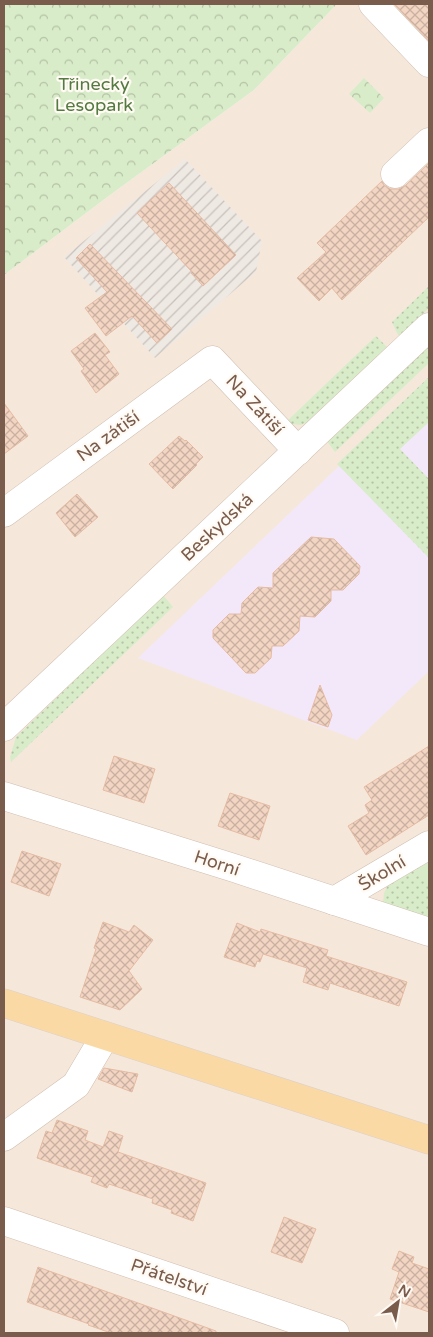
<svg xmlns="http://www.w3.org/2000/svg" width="433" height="1337" viewBox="0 0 433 1337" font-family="'Varela Round',sans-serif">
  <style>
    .residential { fill: #f5e8da }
    .industrial { fill: url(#industrial-furrows) }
    .education { fill: #f3e8fa }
    .grass { fill: url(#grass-dots) }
    .forest { fill: url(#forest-crowns) }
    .pitch { fill: #d8ecc9 }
    .building { fill: url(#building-cross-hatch); stroke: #e6bba3 }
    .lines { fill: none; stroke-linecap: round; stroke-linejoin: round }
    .minor-casing { stroke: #d1beb0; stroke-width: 29 }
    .major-casing { stroke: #dad1cd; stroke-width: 29 }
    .minor { stroke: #fff; stroke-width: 28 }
    .major { stroke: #fbd9a5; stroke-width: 28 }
    .labels { text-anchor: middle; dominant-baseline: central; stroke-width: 4.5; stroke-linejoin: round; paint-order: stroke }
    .park-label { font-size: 18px; fill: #537a41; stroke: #fffaf3 }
    .street-label { font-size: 18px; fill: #7a5c4d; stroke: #fffaf3 }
  </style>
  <defs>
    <pattern id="industrial-furrows" width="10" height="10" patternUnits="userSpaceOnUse" patternTransform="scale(1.25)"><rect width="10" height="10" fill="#efe9e4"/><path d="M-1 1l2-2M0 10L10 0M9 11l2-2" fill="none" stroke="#c7c0bb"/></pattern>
    <pattern id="grass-dots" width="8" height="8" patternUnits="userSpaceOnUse" patternTransform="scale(1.25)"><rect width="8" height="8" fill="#d8ecc9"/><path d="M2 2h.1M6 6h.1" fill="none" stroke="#b4c2a5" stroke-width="1.8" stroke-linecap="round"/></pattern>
    <pattern id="forest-crowns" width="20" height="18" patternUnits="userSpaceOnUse" patternTransform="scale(1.25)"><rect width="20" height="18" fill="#d8ecc9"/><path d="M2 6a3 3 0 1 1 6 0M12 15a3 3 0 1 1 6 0" fill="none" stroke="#b4c2a5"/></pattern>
    <pattern id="building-cross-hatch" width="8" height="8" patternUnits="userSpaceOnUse" patternTransform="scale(1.25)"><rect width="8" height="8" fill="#f3d5c3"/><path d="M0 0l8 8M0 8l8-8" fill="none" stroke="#cab0a1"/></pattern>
  </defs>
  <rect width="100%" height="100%" fill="#fdf6ec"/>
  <!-- residential -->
  <polygon class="residential" points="337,4 429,4 429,1333 4,1333 4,275 110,195 254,90"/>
  <!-- industrial -->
  <polygon class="industrial" points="185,159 262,241 256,272 155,358 64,257"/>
  <!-- education -->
  <polygon class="education" points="429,380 429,671 357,740 138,658"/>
  <!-- grass -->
  <g class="grass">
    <polygon points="429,286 429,308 401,335 398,335 392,322"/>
    <polygon points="376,336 387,347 309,422 300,425 285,423"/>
    <polygon points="429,343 429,363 335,452 326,440"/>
    <polygon points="429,377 429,422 400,449 429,479 429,558 337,464"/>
    <polygon points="163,595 173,607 11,762 10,757 16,737"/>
    <polygon points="429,854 429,922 383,903 384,893 390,880"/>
  </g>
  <!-- forest -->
  <g class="forest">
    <polygon points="4,4 337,4 254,90 110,195 4,275"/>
    <polygon points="364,78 384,98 370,113 349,94"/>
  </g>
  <!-- pitch -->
  <polygon class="pitch" points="429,863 429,887 415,872"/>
  <!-- building -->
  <g class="building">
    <polygon points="394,4 429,4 429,41"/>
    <polygon points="429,163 429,217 342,300 332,288 319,301 297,278 326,252 317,243 382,181 384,185 390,189 399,189 406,185"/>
    <polygon points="169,183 236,255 203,286 191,273 192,272 137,213"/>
    <polygon points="90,244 172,329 157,343 132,316 106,336 85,308 107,292 76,258"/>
    <polygon points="95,333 110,352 105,355 119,374 96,393 81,371 84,369 71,351"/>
    <polygon points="4,403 28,436 4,454"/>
    <polygon points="179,436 185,441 186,440 203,457 196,464 197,465 173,489 149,464"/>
    <polygon points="77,494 98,517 75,537 56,513"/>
    <polygon points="311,537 334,539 360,566 359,574 343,590 331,590 331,601 315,617 300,616 299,631 283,646 272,646 271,658 255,673 246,673 213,638 213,630 229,614 241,614 242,603 258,587 273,588 273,573"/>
    <polygon points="320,685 332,715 328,727 308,720"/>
    <polygon points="429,746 429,815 366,855 348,826 369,813 365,805 372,800 364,787"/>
    <polygon points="114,756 155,769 144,803 103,790"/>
    <polygon points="230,793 270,806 259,840 218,826"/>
    <polygon points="22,851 61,864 49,896 11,882"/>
    <polygon points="103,922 129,932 134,925 153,940 129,971 142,989 120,1010 80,997 96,949 94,948"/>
    <polygon points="237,923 260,932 261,929 328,950 326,956 407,982 399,1006 330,983 328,990 303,982 307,968 263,954 260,962 257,961 255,967 224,957"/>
    <polygon points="104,1068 138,1074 132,1092 98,1079"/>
    <polygon points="57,1120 88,1131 85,1140 103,1147 109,1131 123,1136 118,1152 206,1183 193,1221 171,1213 172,1210 152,1203 153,1199 109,1184 107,1188 91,1182 93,1177 37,1158 46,1131 52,1133"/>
    <polygon points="284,1217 316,1229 302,1263 271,1252"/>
    <polygon points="399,1251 414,1257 412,1263 429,1269 429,1312 390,1299 399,1272 392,1269"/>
    <polygon points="38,1267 216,1331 216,1333 111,1333 88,1325 89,1324 27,1302"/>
  </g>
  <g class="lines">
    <defs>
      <g id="minor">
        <polyline points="373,4 429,63"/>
        <polyline points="395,174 429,142"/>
        <polyline points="4,513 212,360 298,451"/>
        <polyline points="4,727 429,327"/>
        <polyline points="4,796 234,868 429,932"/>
        <polyline points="334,901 429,845"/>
        <polyline points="4,1137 76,1085 105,1036"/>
        <polyline points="4,1221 335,1333"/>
      </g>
      <polyline id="major" points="4,1003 429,1140"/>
    </defs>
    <!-- minor casing -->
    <use href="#minor" class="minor-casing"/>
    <!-- major casing -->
    <use href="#major" class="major-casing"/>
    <!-- minor -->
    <use href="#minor" class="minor"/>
    <!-- major -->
    <use href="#major" class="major"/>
  </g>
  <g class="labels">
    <!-- park labels -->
    <g class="park-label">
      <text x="94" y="84">Třinecký<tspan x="94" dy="21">Lesopark</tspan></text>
    </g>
    <!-- street labels -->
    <g class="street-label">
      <text transform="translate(255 405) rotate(47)">Na Zátiší</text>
      <text transform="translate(108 436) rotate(-36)">Na zátiší</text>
      <text transform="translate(217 527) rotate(-43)">Beskydská</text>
      <text transform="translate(217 863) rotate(18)">Horní</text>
      <text transform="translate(382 873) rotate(-31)">Školní</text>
      <text transform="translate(169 1277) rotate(19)">Přátelství</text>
    </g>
  </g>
  <!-- border -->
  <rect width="433" height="1337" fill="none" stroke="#7a5c4d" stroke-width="10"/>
  <!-- north arrow -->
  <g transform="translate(398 1302) rotate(31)" stroke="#fffaf3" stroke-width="4" paint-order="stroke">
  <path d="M0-4L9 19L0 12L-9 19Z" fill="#7a5c4d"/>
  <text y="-8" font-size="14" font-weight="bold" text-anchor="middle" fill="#7a5c4d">N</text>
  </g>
</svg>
